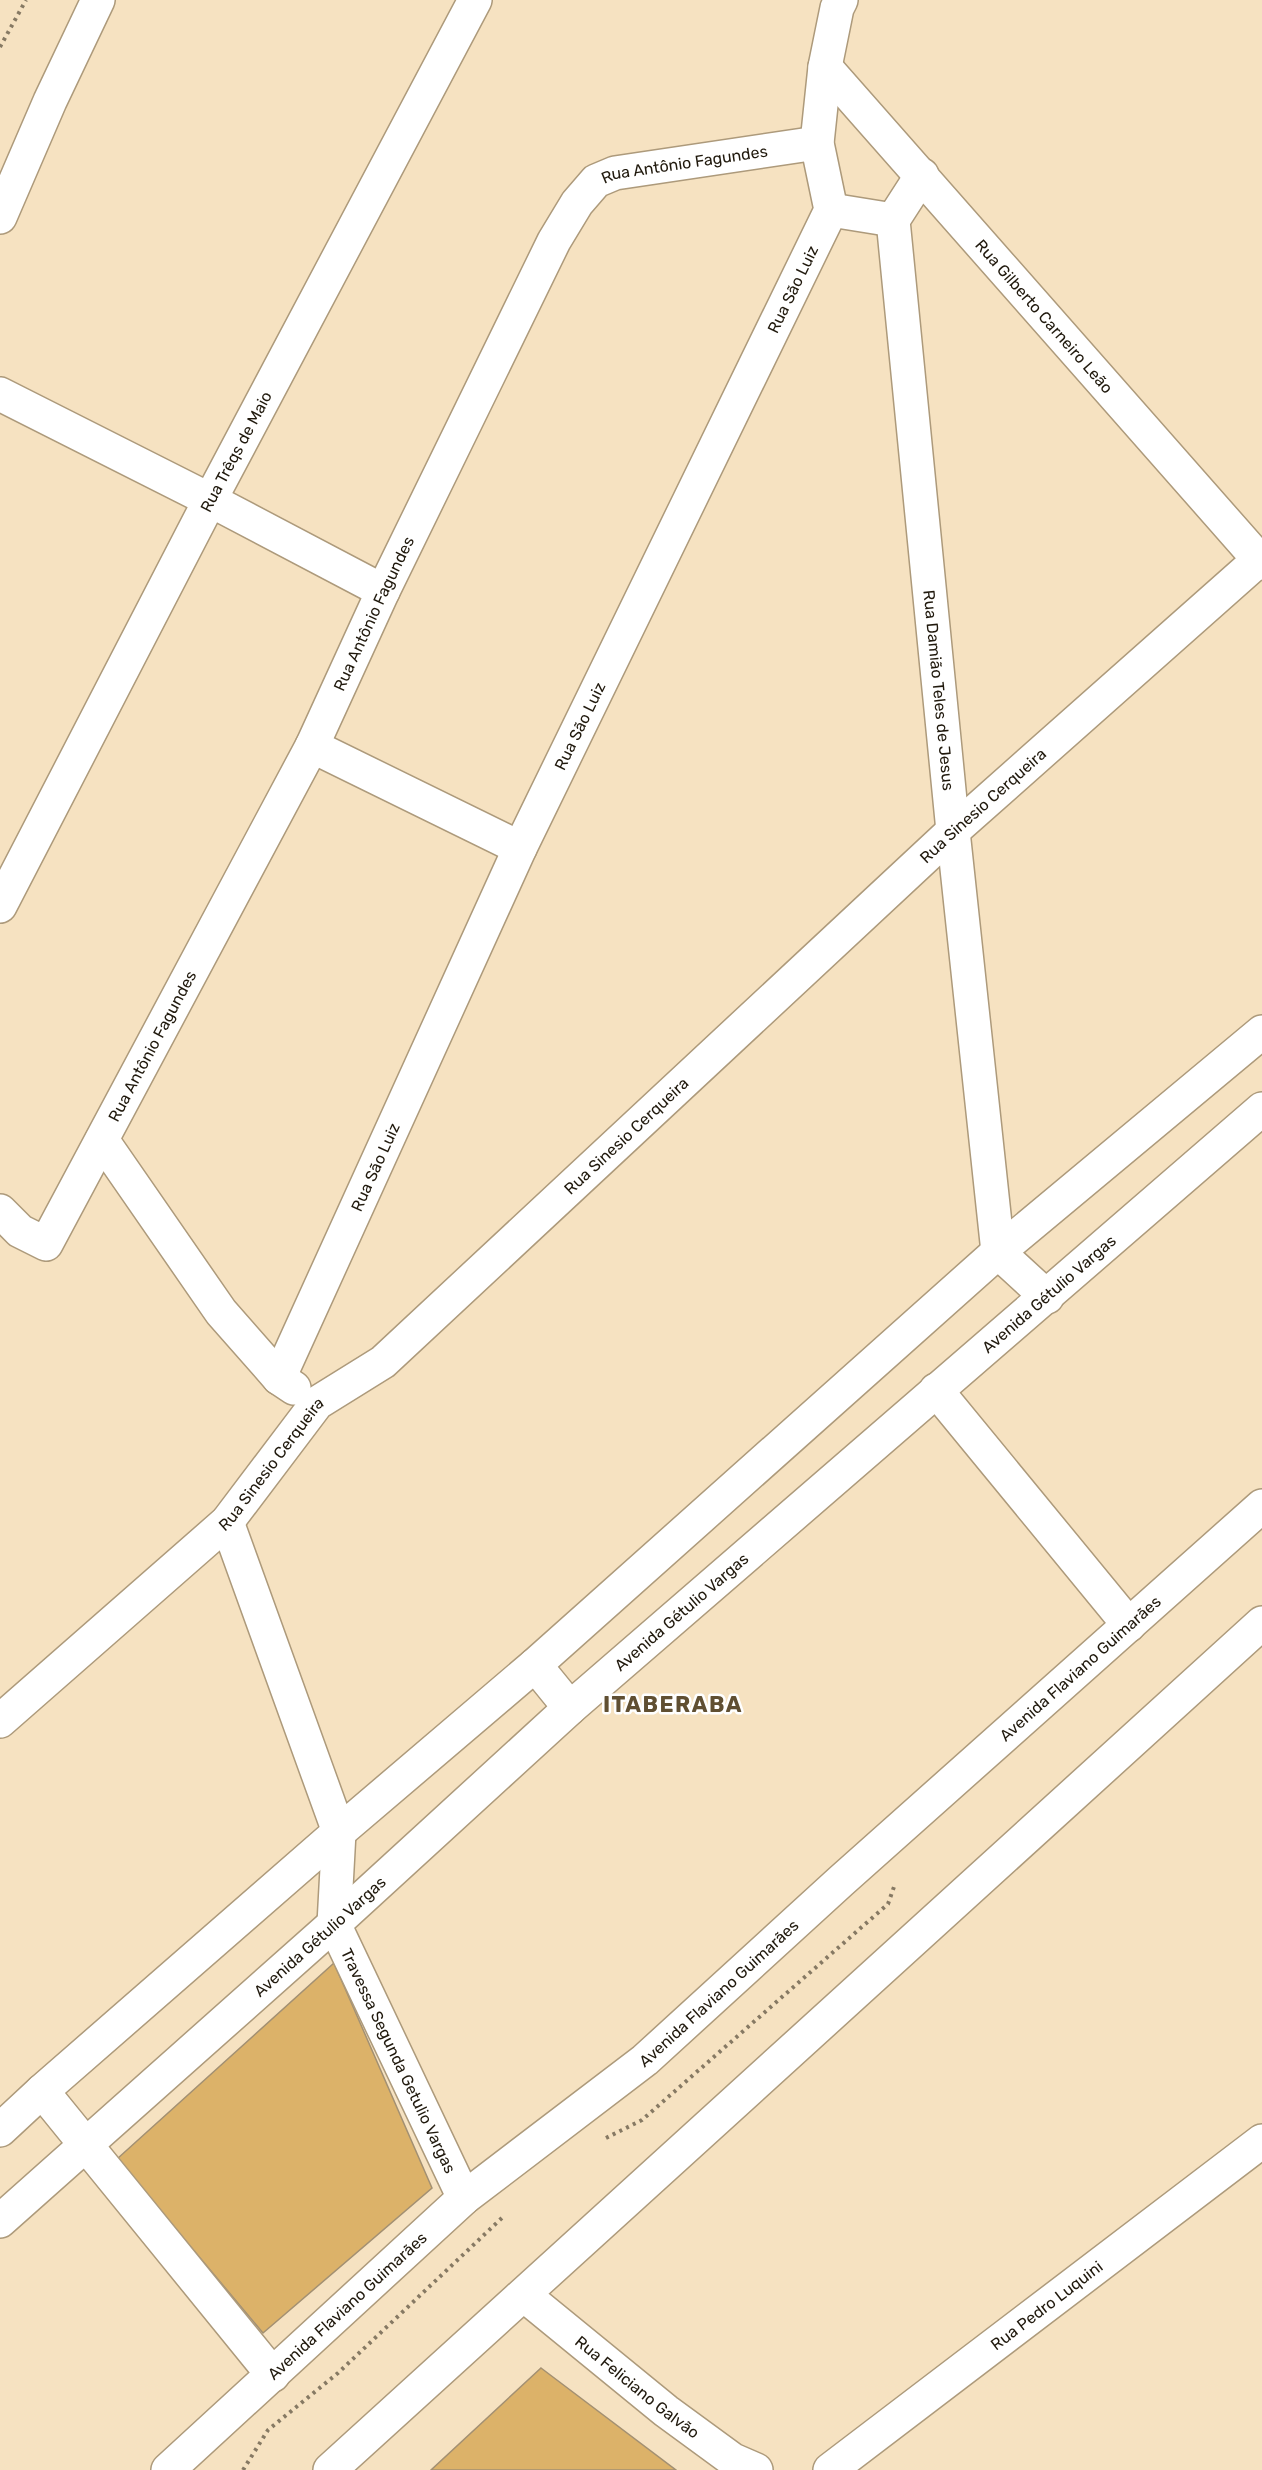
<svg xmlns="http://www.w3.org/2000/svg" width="1262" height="2470" viewBox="0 0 1262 2470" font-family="Rubik,sans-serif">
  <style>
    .building { fill: #dcb269; stroke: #a39072; stroke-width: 1.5 }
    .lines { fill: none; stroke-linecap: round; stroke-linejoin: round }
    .street-casing { stroke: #ad9a7b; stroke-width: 36 }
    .secondary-casing { stroke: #ad9a7b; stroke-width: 36 }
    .primary-casing { stroke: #ad9a7b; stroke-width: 36 }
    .path { stroke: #867963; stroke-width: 4; stroke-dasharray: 3 4.5; stroke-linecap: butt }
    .street { stroke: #fff; stroke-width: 33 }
    .secondary { stroke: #fff; stroke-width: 33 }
    .primary { stroke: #fff; stroke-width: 33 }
    .labels { text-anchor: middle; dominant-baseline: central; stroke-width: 5; stroke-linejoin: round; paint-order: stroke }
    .street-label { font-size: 16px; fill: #20190d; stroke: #fff }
    .district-label { font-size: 22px; font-weight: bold; letter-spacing: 1.5px; fill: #604f32; stroke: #fff }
  </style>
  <rect width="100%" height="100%" fill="#f6e2c1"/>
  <!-- building -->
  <g class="building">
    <polygon points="334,1963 432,2188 263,2333 117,2159"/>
    <polygon points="541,2368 676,2470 431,2470"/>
  </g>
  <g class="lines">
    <defs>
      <g id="street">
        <path id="s1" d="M825,67L1262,563"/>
        <path id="s2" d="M922,175L893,220L953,831L998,1252L1047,1297"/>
        <polyline points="831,210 893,220"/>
        <polyline points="0,394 210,500 383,591"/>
        <polyline points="312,746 520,848"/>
        <path id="s3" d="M0,906L210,500L475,0"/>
        <polyline points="102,1140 221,1312 279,1378 294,1388"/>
        <path id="s4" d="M0,1211L20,1231L46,1244L312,746L383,591L554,241L577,203L596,181L615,173L817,143"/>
        <path id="s5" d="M279,1378L520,848L831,210L817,143L825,67L837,8L841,0"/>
        <polyline points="936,1390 1129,1625"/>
        <path id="s6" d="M227,1522L339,1832L334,1924L464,2198"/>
        <path id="s7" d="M0,1721L227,1522L317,1403L383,1362L953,831L1262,557"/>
        <polyline points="42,2091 273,2375"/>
        <path id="s8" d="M524,2295L666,2411L733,2460L756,2470"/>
        <path id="s9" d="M830,2470L1262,2141"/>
      </g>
      <g id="secondary">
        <polyline points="0,217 50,101 98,0"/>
        <polyline points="535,1665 570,1708"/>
        <polyline points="0,2130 42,2091 339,1832 535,1665 998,1252 1262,1032"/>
        <path id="s10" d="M0,2221L334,1924L570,1708L1262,1109"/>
      </g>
      <g id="primary">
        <path id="s11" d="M168,2470L464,2198L645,2060L841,1881L1262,1506"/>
        <polyline points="330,2470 1262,1623"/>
      </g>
    </defs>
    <!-- street casing -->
    <use href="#street" class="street-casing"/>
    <!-- secondary casing -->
    <use href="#secondary" class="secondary-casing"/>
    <!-- primary casing -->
    <use href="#primary" class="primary-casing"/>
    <!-- path -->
    <g class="path">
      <polyline points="0,47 26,0"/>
      <polyline points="606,2138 642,2120 888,1904 895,1884"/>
      <polyline points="243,2470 268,2430 338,2373 504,2216"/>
    </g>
    <!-- street -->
    <use href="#street" class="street"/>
    <!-- secondary -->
    <use href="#secondary" class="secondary"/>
    <!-- primary -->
    <use href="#primary" class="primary"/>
  </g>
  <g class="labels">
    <!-- street labels -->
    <g class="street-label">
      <text stroke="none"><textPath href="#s4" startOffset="1346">Rua Antônio Fagundes</textPath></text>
      <text stroke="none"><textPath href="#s5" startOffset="1204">Rua São Luiz</textPath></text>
      <text stroke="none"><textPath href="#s1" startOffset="332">Rua Gilberto Carneiro Leão</textPath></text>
      <text stroke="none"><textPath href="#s3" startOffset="512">Rua Trêqs de Maio</textPath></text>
      <text stroke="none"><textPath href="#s4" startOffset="768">Rua Antônio Fagundes</textPath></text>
      <text stroke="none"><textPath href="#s2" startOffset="526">Rua Damião Teles de Jesus</textPath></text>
      <text stroke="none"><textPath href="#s5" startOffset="718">Rua São Luiz</textPath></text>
      <text stroke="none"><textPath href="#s7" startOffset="1347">Rua Sinesio Cerqueira</textPath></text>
      <text stroke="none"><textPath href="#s4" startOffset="282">Rua Antônio Fagundes</textPath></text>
      <text stroke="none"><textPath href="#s7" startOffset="861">Rua Sinesio Cerqueira</textPath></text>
      <text stroke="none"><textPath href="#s5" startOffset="232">Rua São Luiz</textPath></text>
      <text stroke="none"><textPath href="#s10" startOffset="1400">Avenida Gétulio Vargas</textPath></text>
      <text stroke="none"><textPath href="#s7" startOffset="375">Rua Sinesio Cerqueira</textPath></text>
      <text stroke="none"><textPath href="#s10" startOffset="914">Avenida Gétulio Vargas</textPath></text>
      <text stroke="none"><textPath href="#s11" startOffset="1215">Avenida Flaviano Guimarães</textPath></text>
      <text stroke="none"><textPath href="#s10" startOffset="428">Avenida Gétulio Vargas</textPath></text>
      <text stroke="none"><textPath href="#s11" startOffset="729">Avenida Flaviano Guimarães</textPath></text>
      <text stroke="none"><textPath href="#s6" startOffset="573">Travessa Segunda Getulio Vargas</textPath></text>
      <text stroke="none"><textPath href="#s11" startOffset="243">Avenida Flaviano Guimarães</textPath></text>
      <text stroke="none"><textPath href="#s9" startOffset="272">Rua Pedro Luquini</textPath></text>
      <text stroke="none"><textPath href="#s8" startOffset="146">Rua Feliciano Galvão</textPath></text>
    </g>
    <!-- district labels -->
    <g class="district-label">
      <text x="673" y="1704">ITABERABA</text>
    </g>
  </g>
</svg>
